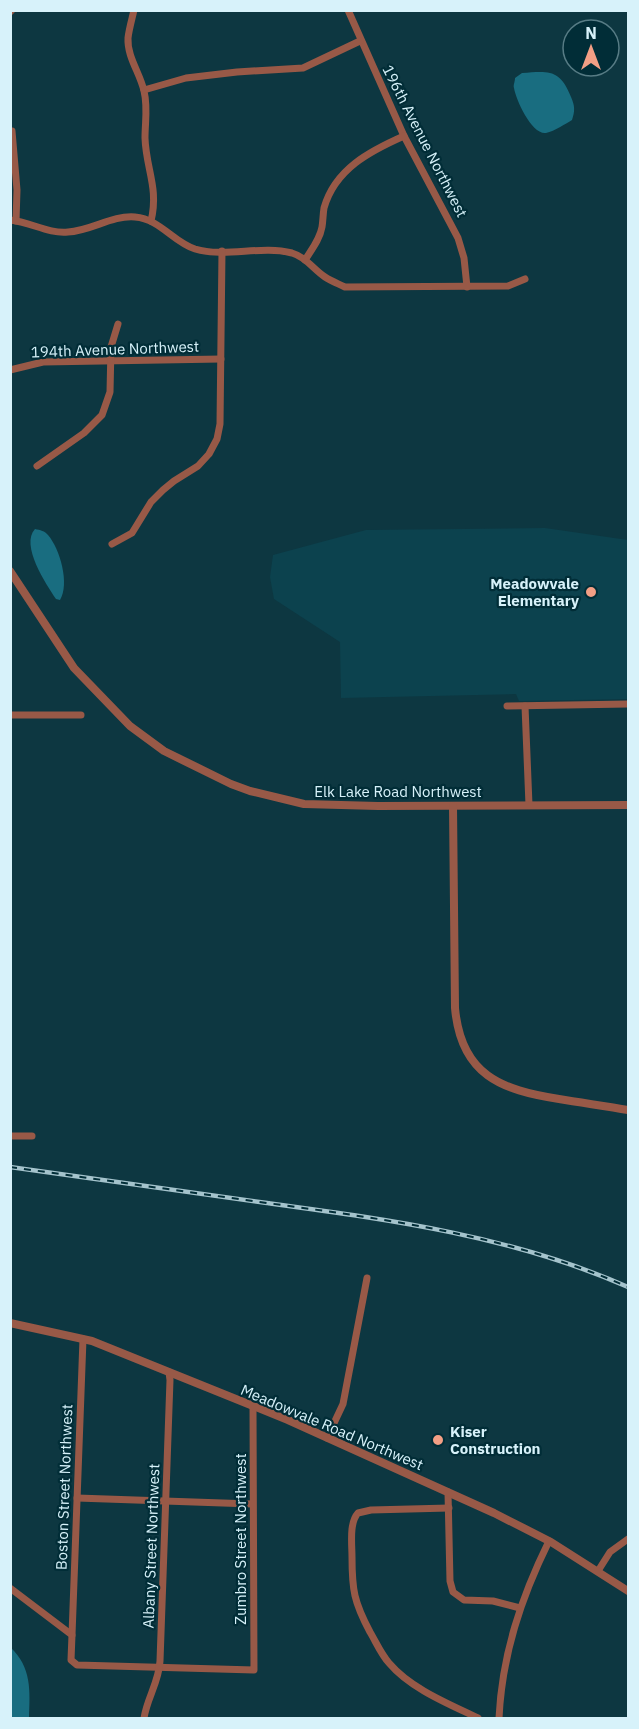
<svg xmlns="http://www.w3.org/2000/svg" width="639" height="1729" viewBox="0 0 639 1729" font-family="'IBM Plex Sans',sans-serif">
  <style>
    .built { fill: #0c424e }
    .water { fill: #196d80 }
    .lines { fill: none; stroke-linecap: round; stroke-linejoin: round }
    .minor { stroke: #985947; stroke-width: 7 }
    .tertiary { stroke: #985947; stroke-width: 8 }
    .rail-casing { stroke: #a4c3cc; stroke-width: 4.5 }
    .rail { stroke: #012d37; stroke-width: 2; stroke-dasharray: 7; stroke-linecap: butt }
    .poi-dot { fill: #f39f85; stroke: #012d37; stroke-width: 2 }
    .labels { text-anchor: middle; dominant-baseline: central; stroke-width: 4.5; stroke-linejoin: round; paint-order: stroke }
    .street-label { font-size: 15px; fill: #d7f2fa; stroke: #012d37 }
    .poi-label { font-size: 15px; font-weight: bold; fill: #d7f2fa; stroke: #012d37; text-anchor: end }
  </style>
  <rect width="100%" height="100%" fill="#0d3741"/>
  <!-- built -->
  <polygon class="built" points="545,528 628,540 628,699 519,701 516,694 341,698 340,642 274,599 270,577 273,555 366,530"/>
  <!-- water -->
  <g class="water">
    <path d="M522,73C549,71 560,69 571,97C575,106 575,111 572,120C565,124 555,131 546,133C532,135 516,100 514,88C513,85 515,82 515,78Z"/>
    <path d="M35,529C40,530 45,531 48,535C60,549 70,584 60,600L56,599C46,584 20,545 35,529Z"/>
    <path d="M10,1647C32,1667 30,1691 29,1718H11Z"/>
  </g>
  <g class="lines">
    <!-- minor -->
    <g class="minor">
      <path d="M134,10C132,19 129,29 128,38C127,57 140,73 144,91C148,107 145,122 145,138C146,169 159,188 151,221"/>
      <polyline points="348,10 404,136 458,238 464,258 467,287"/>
      <polyline points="10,12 12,10"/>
      <polyline points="144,90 186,78 237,72 303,68 360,41"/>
      <polyline points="12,131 17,190 16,221"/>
      <path d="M10,220C31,222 48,234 68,232C91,231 112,215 135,217C160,219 173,242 195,249C226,258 261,245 292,253C306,257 313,269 325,277C331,281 339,284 345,287L508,286L525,279"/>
      <path d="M305,260C312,249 320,239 322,227C323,221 323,214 324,208C335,169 370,151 404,136"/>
      <polyline points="10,370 43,362 221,359"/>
      <polyline points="37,466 84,433 102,415 110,392 111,347 118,324"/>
      <polyline points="112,544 132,533 151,502 163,490 174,481 198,466 209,454 217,439 220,424 222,251"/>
      <polyline points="507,706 628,704"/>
      <polyline points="525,706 529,805"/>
      <polyline points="10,715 81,715"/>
      <polyline points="10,1136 32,1136"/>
      <polyline points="327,1438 343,1404 367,1278"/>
      <polyline points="448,1492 450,1581 453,1592 464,1600 493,1601 520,1608"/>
      <polyline points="77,1498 252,1504"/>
      <path d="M449,1508L371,1510L358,1513C349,1523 352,1544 352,1557C352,1590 354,1602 370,1632C376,1642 381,1654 389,1663C411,1689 449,1704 478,1718"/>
      <polyline points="598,1571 610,1552 628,1539"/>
      <polyline points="10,1588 72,1635 71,1660 77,1665 254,1670 253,1407"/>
      <polyline points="72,1635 83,1339"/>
      <path d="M144,1718C147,1698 159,1682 160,1661L170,1380L169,1372"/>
      <path d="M499,1718C502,1655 521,1598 549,1541"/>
    </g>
    <!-- tertiary -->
    <g class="tertiary">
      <polyline points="10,571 74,668 130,726 164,751 231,784 250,791 304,804 378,806 628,805"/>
      <path d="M453,806L455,1008C461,1075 501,1090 559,1099C582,1103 606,1106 628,1110"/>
      <polyline points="10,1323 92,1341 288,1420 494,1513 551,1542 628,1591"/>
    </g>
    <defs>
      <path id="rail" d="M10,1167C96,1179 181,1191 267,1203C392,1220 512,1236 628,1287"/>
    </defs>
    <!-- rail casing -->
    <use href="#rail" class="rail-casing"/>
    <!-- rail -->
    <use href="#rail" class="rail"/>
  </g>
  <!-- markers -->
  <g class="poi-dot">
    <circle cx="591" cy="592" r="6"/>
    <circle cx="438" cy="1440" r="6"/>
  </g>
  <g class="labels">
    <!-- street labels -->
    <g class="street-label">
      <text transform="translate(425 141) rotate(63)">196th Avenue Northwest</text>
      <text transform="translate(115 349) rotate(-2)">194th Avenue Northwest</text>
      <text x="398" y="791">Elk Lake Road Northwest</text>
      <text transform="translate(332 1427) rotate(23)">Meadowvale Road Northwest</text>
      <text transform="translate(64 1487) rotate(-88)">Boston Street Northwest</text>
      <text transform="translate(240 1539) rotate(-90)">Zumbro Street Northwest</text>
      <text transform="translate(151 1546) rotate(-88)">Albany Street Northwest</text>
    </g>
    <!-- poi labels -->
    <g class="poi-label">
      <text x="579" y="583">Meadowvale<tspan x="579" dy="17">Elementary</tspan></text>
      <text x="450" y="1431" text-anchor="start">Kiser<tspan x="450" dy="17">Construction</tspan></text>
    </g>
  </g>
  <!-- border -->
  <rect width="639" height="1729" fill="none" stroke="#d7f2fa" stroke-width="24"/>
  <!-- north arrow -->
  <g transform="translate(591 48)"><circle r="28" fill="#012d37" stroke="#577c85" stroke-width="1.5"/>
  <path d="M0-4.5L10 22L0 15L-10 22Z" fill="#f39f85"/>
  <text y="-9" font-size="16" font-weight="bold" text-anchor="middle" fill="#d7f2fa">N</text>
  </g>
</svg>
